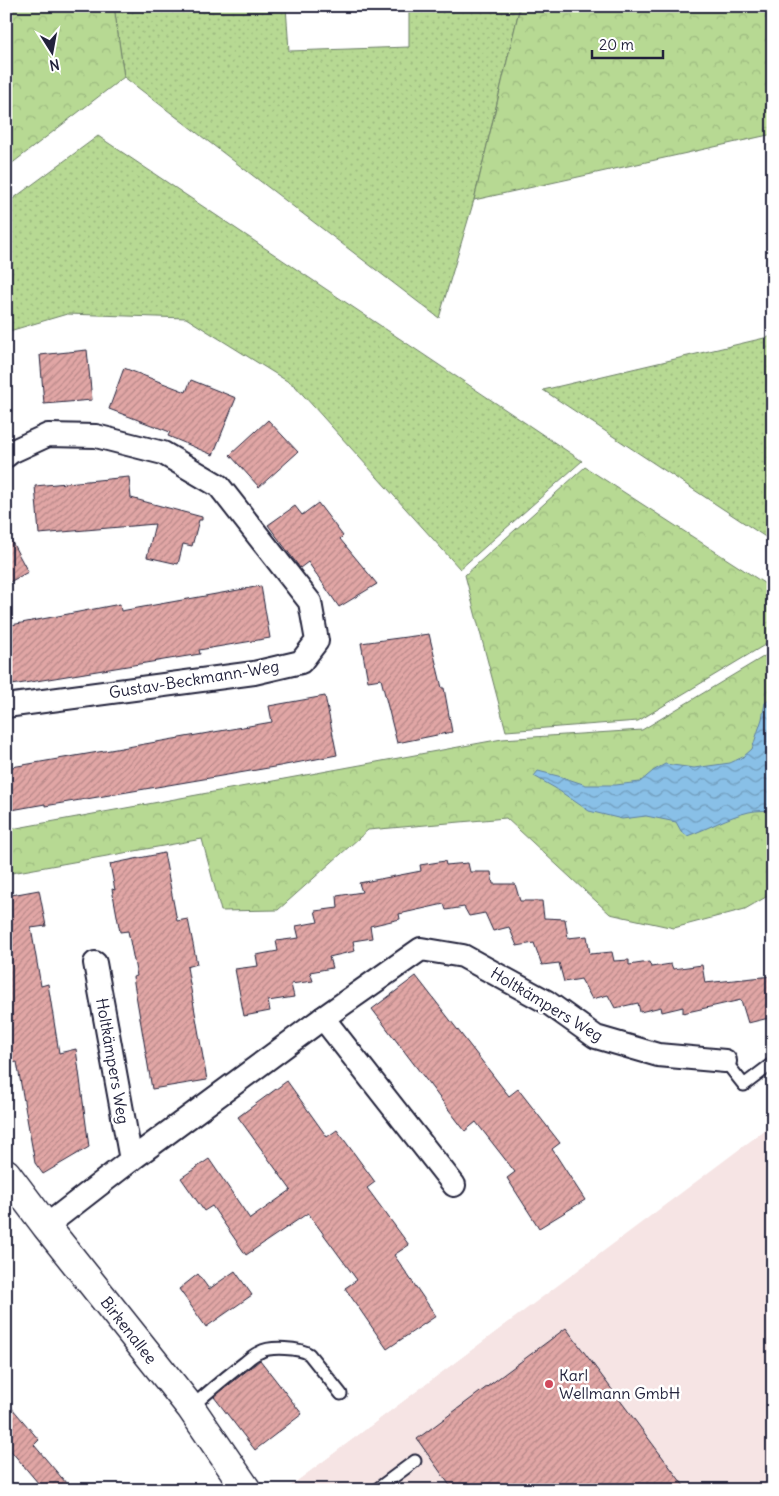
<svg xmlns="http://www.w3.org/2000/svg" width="779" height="1496" viewBox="0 0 779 1496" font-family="Delius,sans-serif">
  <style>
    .built { fill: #f6e4e4 }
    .grass { fill: url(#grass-dots); stroke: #6c7e67 }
    .forest { fill: url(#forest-crowns); stroke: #6c7e67 }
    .water { fill: url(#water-waves); stroke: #6081a2 }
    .building { fill: url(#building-hatch); stroke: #22223b }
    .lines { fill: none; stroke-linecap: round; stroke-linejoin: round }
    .service-casing { stroke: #22223b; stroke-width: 15 }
    .minor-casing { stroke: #22223b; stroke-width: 26 }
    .tertiary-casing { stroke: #22223b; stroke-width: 31 }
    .service { stroke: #fff; stroke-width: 11 }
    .minor { stroke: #fff; stroke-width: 22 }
    .tertiary { stroke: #fff; stroke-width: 28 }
    .poi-dot { fill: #d1495b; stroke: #fff; stroke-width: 2 }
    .labels { text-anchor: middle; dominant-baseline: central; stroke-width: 5; stroke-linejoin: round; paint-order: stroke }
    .street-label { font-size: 16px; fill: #22223b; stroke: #fff }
    .poi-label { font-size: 16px; fill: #22223b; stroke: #fff; text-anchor: start }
  </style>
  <defs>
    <pattern id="grass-dots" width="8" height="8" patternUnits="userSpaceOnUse" patternTransform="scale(1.25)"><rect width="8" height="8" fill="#b7d993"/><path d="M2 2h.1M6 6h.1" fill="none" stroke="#9dba80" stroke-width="1.8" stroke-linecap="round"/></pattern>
    <pattern id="forest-crowns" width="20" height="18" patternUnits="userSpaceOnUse" patternTransform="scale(1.25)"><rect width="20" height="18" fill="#b7d993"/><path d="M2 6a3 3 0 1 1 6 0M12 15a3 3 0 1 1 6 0" fill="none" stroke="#9dba80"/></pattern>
    <pattern id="water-waves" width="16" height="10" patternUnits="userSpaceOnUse" patternTransform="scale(1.25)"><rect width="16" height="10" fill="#89c0e7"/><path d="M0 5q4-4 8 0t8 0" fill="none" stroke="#709cbc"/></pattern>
    <pattern id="building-hatch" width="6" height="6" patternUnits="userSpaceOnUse" patternTransform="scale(1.25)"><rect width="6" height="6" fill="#e1a6a5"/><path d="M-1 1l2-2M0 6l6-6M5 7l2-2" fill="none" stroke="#b68788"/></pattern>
  </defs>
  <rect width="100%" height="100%" fill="#fff"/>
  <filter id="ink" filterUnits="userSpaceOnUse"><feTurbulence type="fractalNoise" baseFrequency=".02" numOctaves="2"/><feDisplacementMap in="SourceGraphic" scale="10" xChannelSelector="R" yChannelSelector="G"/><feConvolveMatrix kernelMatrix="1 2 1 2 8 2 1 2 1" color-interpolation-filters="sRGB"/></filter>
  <g filter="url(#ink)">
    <!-- built -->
    <polygon class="built" points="773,1124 773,1490 285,1490"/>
    <!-- grass -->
    <g class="grass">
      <polygon points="114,6 286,6 289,51 409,47 409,6 520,6 474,200 439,318 124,77"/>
      <polygon points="98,136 582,461 460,569 295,386 186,318 67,314 6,332 6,204"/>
      <polygon points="773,336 773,542 543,390"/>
    </g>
    <!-- forest -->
    <g class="forest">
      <polygon points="6,6 114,6 124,77 6,168"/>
      <polygon points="520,6 773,6 773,134 474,200"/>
      <polygon points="585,467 773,589 773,640 638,721 506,731 465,575"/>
      <polygon points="773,651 773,893 745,909 674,928 610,914 506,818 368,830 278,910 221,911 202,839 6,874 6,830 502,739 642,730"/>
    </g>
    <!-- water -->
    <path class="water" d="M773,697V810C765,811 757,810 749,812C727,817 708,829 687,836L681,831L676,822L646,816L622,819L589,811L555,788L534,776L538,771L562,777L586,785H616L640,782L653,771L665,764L694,768L730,763L743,757L752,749L762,719L765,703Z"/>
    <!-- building -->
    <g class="building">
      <polygon points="87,350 92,400 44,404 40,355"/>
      <polygon points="124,368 186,392 191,380 236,398 213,455 168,436 170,432 109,409"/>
      <polygon points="268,420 298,452 259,487 230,455"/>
      <polygon points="129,477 131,498 202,517 202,520 199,520 192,546 183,544 178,564 147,557 155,524 39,534 35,486"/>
      <polygon points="318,503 343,536 340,539 377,584 339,607 308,562 300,568 268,525 295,506 302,515"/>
      <polygon points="6,531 28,572 6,584"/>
      <polygon points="261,586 270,638 199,650 200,654 6,686 6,626 120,604 121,611"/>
      <polygon points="429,634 442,688 444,688 452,732 397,743 381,679 368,681 361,643"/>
      <polygon points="325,696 337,755 280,766 45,806 45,804 6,811 6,768 272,722 269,706"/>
      <polygon points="164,853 177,921 188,919 197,964 187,967 207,1080 152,1089 133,977 137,976 128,931 120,932 112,889 115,890 110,864"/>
      <polygon points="445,861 446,865 468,863 470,872 491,872 493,884 515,884 520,901 542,901 544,918 565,919 568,938 587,936 590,954 612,952 614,961 629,960 629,965 649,962 651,967 671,964 673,969 702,965 705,983 773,976 773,1008 768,1010 769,1018 748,1023 741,1000 683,1013 683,1007 662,1012 661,1007 640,1012 638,1003 615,1008 608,995 592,999 581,979 564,982 559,963 542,965 534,943 517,946 509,927 493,931 485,913 469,916 464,907 446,910 444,904 399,914 400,919 370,926 372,938 353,941 355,951 329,957 332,968 310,972 313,981 291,984 294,997 268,1001 270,1011 244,1016 235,969 258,966 256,955 278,951 276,941 299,938 296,926 318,922 315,911 338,908 337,896 362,892 359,883 421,871 420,865"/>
      <polygon points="39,890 46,926 31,928 41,986 48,984 59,1053 76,1049 89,1147 43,1174 35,1163 17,1062 6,1064 6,896"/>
      <polygon points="416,976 509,1096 518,1089 560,1143 552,1149 585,1200 539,1228 507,1178 515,1172 476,1122 465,1131 372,1009"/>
      <polygon points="287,1081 327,1137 337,1130 375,1182 367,1188 409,1245 394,1255 436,1316 387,1349 345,1288 357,1280 308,1213 246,1255 212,1206 204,1211 181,1178 209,1159 250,1219 291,1190 238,1117"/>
      <polygon points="235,1271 252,1295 206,1327 179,1289 198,1274 209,1289"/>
      <polygon points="566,1328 687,1490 453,1490 417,1439"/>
      <polygon points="260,1360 302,1414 255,1450 214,1397"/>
      <polygon points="6,1401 39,1440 34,1445 72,1490 44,1490 6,1445"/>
    </g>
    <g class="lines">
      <defs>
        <g id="service">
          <polyline points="725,1061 744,1085 773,1063"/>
          <path d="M191,1408C207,1392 226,1377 244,1363C249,1359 254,1354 260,1352C270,1346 300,1348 309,1354L341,1394"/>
          <polyline points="376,1490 415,1461"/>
        </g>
        <g id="minor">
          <polyline points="6,456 11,452 48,435 96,436 163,453 219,486 310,602 317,641 301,662 254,673 6,706"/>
          <polyline points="95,963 131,1160"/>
          <polyline points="323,1018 454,1185"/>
          <polyline points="46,1226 131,1160 323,1018 421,949 463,956 547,1002 596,1037 658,1055 725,1061"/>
        </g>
        <polyline id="tertiary" points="6,1173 46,1226 191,1408 247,1490"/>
      </defs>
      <!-- service casing -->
      <use href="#service" class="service-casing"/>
      <!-- minor casing -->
      <use href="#minor" class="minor-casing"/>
      <!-- tertiary casing -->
      <use href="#tertiary" class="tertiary-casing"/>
      <!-- service -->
      <use href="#service" class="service"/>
      <!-- minor -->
      <use href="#minor" class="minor"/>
      <!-- tertiary -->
      <use href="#tertiary" class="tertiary"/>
    </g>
  </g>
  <!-- markers -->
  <circle class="poi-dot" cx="549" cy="1384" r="5"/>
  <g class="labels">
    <!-- street labels -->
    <g class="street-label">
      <text transform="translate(194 679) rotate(-9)">Gustav-Beckmann-Weg</text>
      <text transform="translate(547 1004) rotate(31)">Holtkämpers Weg</text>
      <text transform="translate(113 1061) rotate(80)">Holtkämpers Weg</text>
      <text transform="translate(129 1330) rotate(52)">Birkenallee</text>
    </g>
    <!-- poi labels -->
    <g class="poi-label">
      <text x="559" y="1375">Karl<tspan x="559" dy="18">Wellmann GmbH</tspan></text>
    </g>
  </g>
  <!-- margin -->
  <rect width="779" height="1496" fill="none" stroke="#fff" stroke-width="25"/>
  <rect x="12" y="12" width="754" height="1471" fill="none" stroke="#22223b" stroke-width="2" filter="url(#ink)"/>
  <!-- north arrow -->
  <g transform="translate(52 52) rotate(169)" stroke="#ffffff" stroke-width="4" paint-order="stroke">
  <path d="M0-4L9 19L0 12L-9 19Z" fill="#22223b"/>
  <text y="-8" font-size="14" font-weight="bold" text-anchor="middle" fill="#22223b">N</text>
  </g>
  <!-- scale -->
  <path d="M592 50v8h71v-8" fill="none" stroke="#22223b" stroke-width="2.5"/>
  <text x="599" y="50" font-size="15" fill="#22223b" stroke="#ffffff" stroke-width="4" paint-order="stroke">20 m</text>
</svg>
